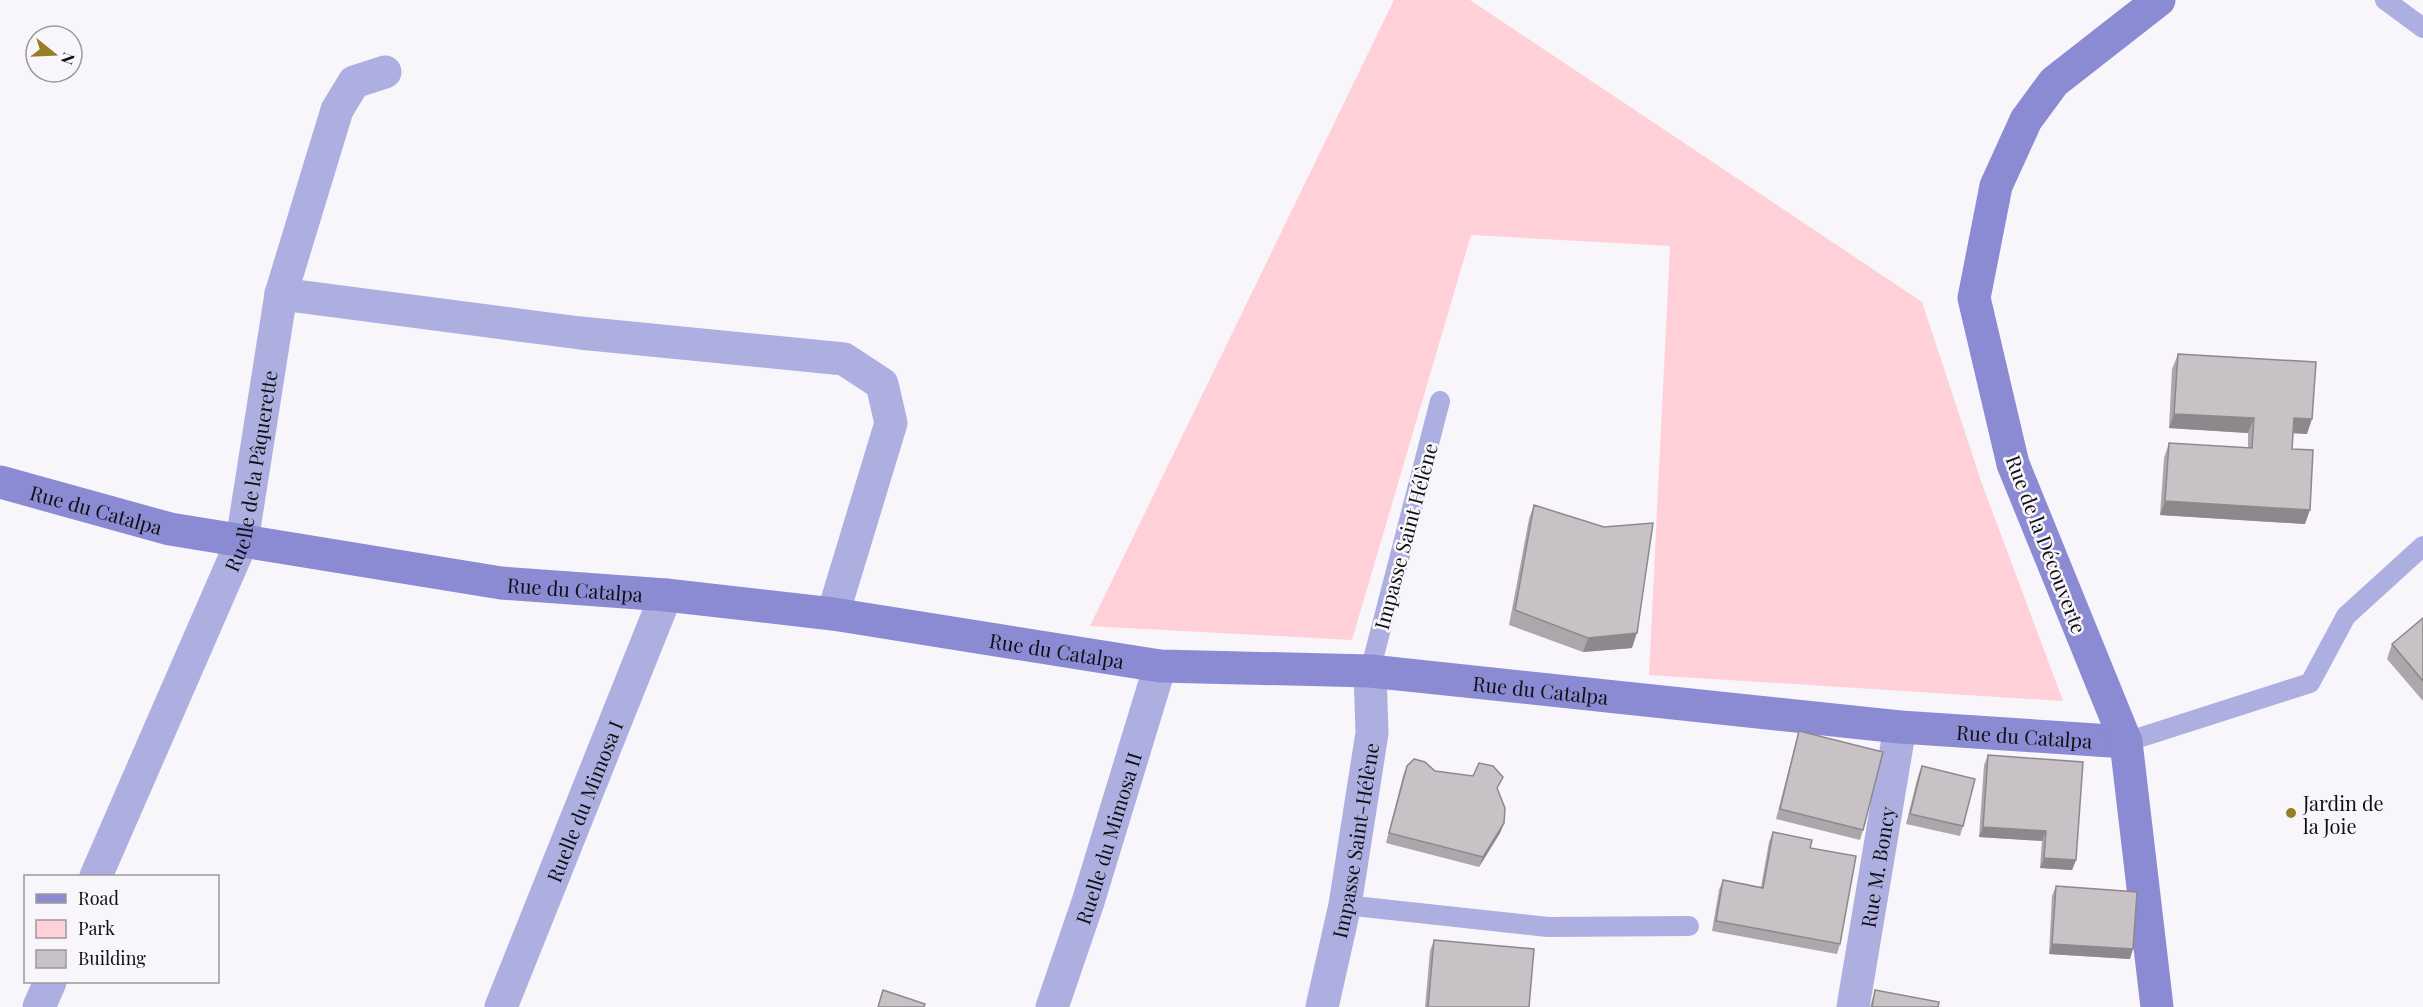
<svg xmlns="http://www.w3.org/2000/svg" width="2423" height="1007" viewBox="0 0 2423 1007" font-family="'Playfair Display',serif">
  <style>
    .green { fill: #ffd0d7 }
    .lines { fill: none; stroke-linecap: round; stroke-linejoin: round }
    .lane { stroke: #acafe0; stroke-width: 20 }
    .street { stroke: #acafe0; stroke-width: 33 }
    .secondary { stroke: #8a8bd3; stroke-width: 33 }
    .wall { fill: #aca7aa }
    .shaded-wall { fill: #8c888b }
    .building { fill: #c8c2c6; stroke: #8c888b; stroke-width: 1.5 }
    .poi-dot { fill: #967e26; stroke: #f8f5fb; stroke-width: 2 }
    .labels { text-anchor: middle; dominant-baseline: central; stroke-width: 5; stroke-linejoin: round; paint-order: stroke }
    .street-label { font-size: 20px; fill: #100f11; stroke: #f8f5fb }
    .poi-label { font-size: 20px; fill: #100f11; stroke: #f8f5fb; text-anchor: start }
  </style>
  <rect width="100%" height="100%" fill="#f8f5fb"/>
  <!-- green -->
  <polygon class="green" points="1394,0 1470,0 1922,302 1982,484 2063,701 1649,675 1670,246 1471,235 1352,640 1090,626"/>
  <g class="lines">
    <!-- lane -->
    <g class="lane">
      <polyline points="2385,0 2423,28"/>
      <polyline points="1370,671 1440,401"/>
      <polyline points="2126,742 2310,683 2346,616 2423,546"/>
      <polyline points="1345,905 1548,927 1689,926"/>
    </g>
    <!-- street -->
    <g class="street">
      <polyline points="281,294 580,333 844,359 882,384 891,423 833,614"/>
      <path id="s1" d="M96,876L242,541L281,294L337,110L354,82L385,72"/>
      <polyline points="39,1007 50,982"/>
      <path id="s2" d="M501,1007L666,595"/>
      <path id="s3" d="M1052,1007L1088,902L1160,666"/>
      <path id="s4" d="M1322,1007L1345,905L1372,733L1370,671"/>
      <path id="s5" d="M1853,1007L1900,727"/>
    </g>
    <!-- secondary -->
    <g class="secondary">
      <path id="s6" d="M0,482L170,529L501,583L666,595L833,614L1160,666L1370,671L1900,727L2126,742"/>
      <polyline points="2157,1007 2126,742 2013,464 1974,298 1996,186 2026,120 2054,82 2159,0"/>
    </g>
  </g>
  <!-- wall -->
  <g class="wall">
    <polygon points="2178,354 2307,434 2293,433 2292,449 2305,524 2160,515 2164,458 2169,443 2248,448 2248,433 2169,428 2172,369"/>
    <polygon points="1534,505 1632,648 1583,652 1509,625 1529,519"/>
    <polygon points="2423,618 2423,701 2387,659 2392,644"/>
    <polygon points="1799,731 1863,830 1860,840 1776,819 1796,741"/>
    <polygon points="1988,755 2076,860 2072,870 2040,868 2042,841 1979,837 1984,765"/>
    <polygon points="1407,766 1435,771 1498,790 1504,823 1500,833 1479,867 1386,843 1403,776"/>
    <polygon points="1922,766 1963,826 1960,836 1906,824 1918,776"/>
    <polygon points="1773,832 1810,848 1840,944 1837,954 1712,931 1719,890 1723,880 1761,887 1769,842"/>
    <polygon points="2056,886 2130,959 2049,954 2052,896"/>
    <polygon points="1434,940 1529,1007 1425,1007 1430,951"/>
    <polygon points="1875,990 1938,1007 1870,1007"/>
  </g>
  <!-- shaded-wall -->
  <g class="shaded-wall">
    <polygon points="2174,414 2254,418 2248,433 2169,428"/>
    <polygon points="2294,418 2312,419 2307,434 2289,433"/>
    <polygon points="2165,501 2310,510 2305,524 2160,515"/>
    <polygon points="1637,633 1632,648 1583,652 1588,638"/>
    <polygon points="1504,823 1500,833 1479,867 1483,857"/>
    <polygon points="1983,827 2046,831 2042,841 1979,837"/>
    <polygon points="2044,858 2076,860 2072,870 2040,868"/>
    <polygon points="2052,944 2133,949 2130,959 2049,954"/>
  </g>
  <!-- building -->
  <g class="building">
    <polygon points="2178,354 2316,362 2312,419 2294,418 2292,449 2313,450 2310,510 2165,501 2169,443 2252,448 2254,418 2174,414"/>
    <polygon points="1534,505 1604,527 1653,523 1637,633 1588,638 1515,610"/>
    <polygon points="2423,618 2423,681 2392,644"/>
    <polygon points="1799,731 1883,752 1863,830 1780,809"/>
    <polygon points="1988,755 2083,762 2076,860 2044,858 2046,831 1983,827"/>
    <polygon points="1414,759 1425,762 1435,771 1473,776 1479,763 1493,766 1503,777 1497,788 1505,808 1504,823 1483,857 1389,833 1407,766"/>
    <polygon points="1922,766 1975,779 1963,826 1910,814"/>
    <polygon points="1773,832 1812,840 1810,848 1856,856 1840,944 1716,921 1723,880 1763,888"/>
    <polygon points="2056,886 2137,892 2133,949 2052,944"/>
    <polygon points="1434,940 1534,949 1529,1007 1428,1007"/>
    <polygon points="883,990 925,1004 924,1007 878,1007"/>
    <polygon points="1875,990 1939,1002 1938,1007 1872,1007"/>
  </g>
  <!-- markers -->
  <circle class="poi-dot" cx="2291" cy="813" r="6"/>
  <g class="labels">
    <!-- street labels -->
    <g class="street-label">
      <text stroke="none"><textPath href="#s1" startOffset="436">Ruelle de la Pâquerette</textPath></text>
      <text stroke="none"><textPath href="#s6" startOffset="100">Rue du Catalpa</textPath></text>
      <text transform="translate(1405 536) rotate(-75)">Impasse Saint Hélène</text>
      <text transform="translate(2047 544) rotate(69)">Rue de la Découverte</text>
      <text stroke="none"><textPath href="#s6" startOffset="586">Rue du Catalpa</textPath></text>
      <text stroke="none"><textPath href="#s6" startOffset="1072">Rue du Catalpa</textPath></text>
      <text stroke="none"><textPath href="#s6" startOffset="1558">Rue du Catalpa</textPath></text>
      <text stroke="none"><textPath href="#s6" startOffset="2044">Rue du Catalpa</textPath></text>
      <text stroke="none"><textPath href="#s2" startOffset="222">Ruelle du Mimosa I</textPath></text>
      <text stroke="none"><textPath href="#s3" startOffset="178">Ruelle du Mimosa II</textPath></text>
      <text stroke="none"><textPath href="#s4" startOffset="170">Impasse Saint-Hélène</textPath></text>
      <text stroke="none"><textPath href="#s5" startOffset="142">Rue M. Boncy</textPath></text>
    </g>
    <!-- poi labels -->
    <g class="poi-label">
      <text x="2303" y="802">Jardin de<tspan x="2303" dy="23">la Joie</tspan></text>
    </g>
  </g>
  <!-- legend -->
  <rect x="24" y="875" width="195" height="108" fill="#f8f5fb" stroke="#9b999d" stroke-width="1.5"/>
  <rect x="36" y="894" width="30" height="9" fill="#8a8bd3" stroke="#9b999d" stroke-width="1.5"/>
  <text x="78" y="905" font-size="18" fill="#100f11">Road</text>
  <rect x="36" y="920" width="30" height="18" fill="#ffd0d7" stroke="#9b999d" stroke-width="1.5"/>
  <text x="78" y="935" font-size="18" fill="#100f11">Park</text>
  <rect x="36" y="950" width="30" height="18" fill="#c8c2c6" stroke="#9b999d" stroke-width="1.5"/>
  <text x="78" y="965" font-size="18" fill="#100f11">Building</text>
  <!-- north arrow -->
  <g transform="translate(54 54) rotate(108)"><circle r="28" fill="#f8f5fb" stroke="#9b999d" stroke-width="1.5"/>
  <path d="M0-4.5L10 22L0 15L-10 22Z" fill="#967e26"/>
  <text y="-9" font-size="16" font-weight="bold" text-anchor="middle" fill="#100f11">N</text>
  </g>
</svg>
